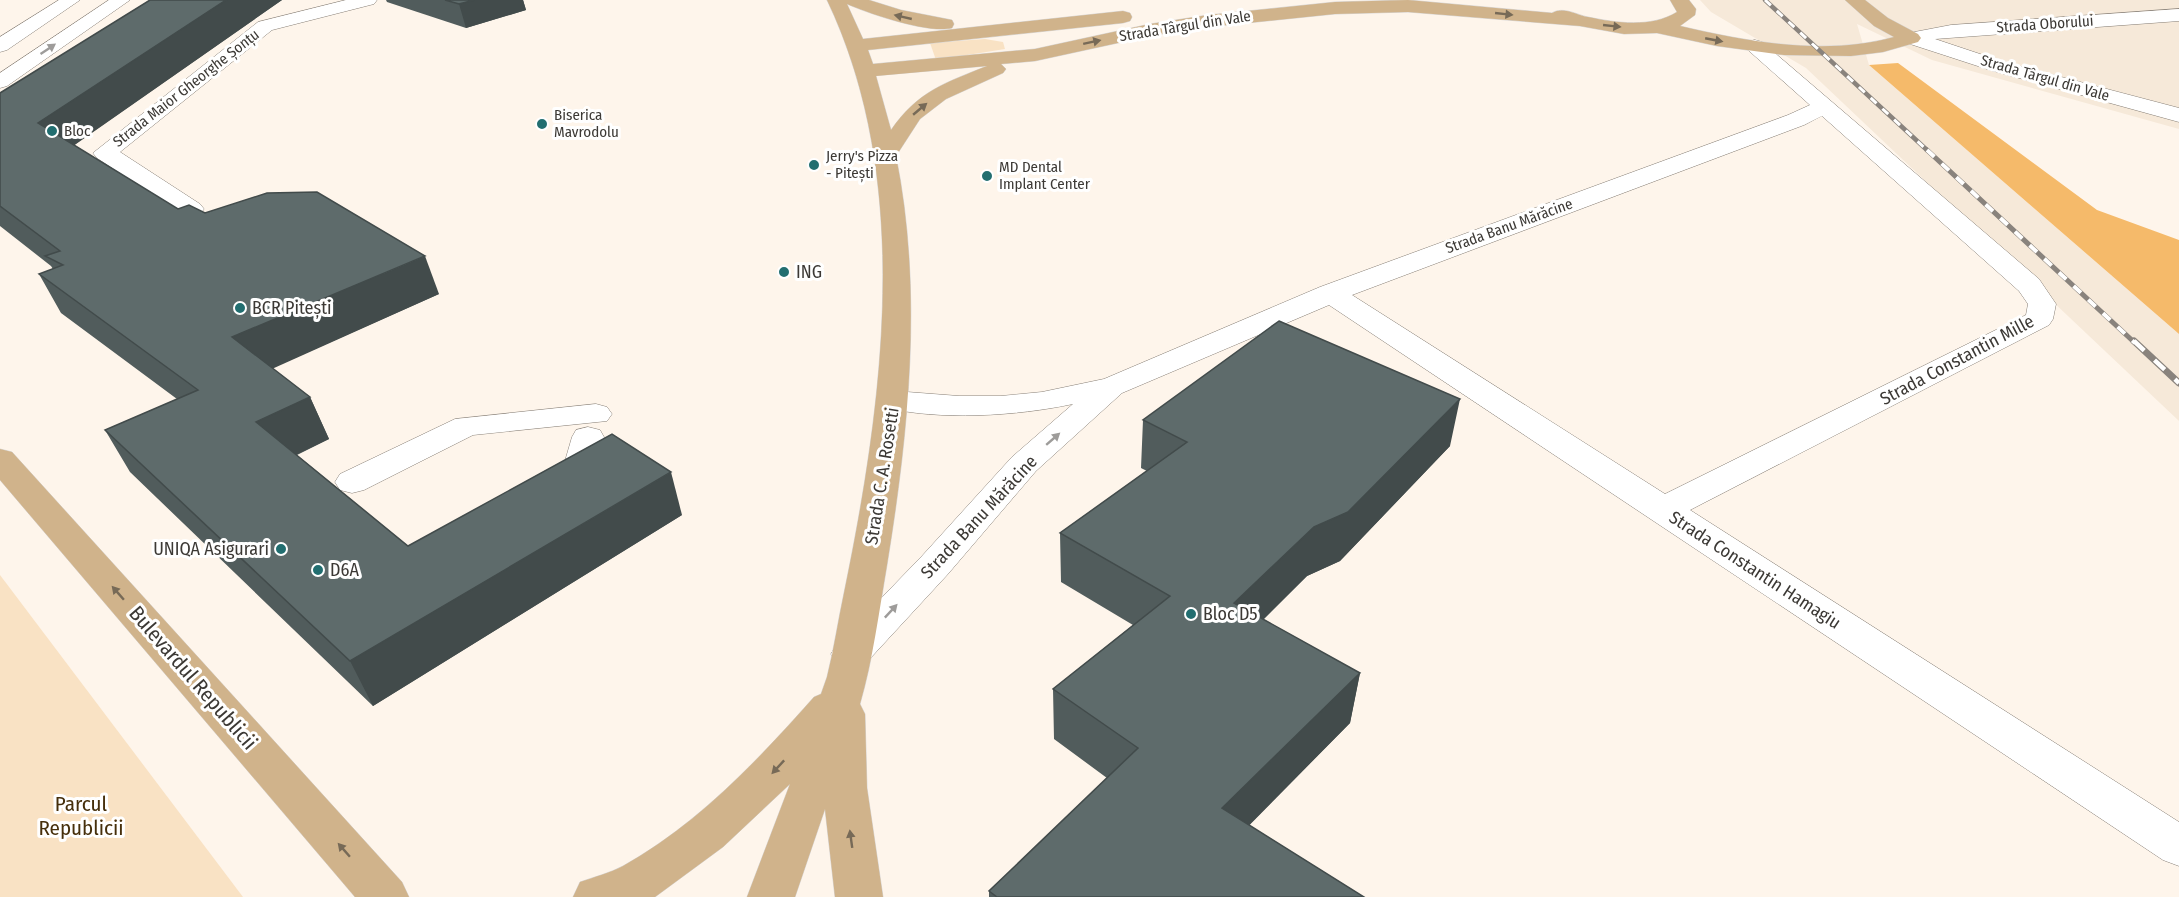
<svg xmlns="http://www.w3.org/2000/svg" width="2179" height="897" viewBox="0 0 2179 897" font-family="'Fira Sans Condensed',sans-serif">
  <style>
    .built { fill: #f6e9d9 }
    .green { fill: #f9e2c4 }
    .forest { fill: #f5ba6a }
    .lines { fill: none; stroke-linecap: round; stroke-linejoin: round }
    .minor-casing { stroke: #877f76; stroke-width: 1 }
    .major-casing { stroke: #d8d7d7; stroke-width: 1 }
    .minor { fill: #fff; fill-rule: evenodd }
    .major { fill: #d0b38b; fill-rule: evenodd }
    .rail-far2-casing { stroke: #89837d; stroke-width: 4.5 }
    .rail-far1-casing { stroke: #89837d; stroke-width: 5 }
    .rail-casing { stroke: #89837d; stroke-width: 7 }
    .rail-far2 { stroke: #fff; stroke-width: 3; stroke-dasharray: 8; stroke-linecap: butt }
    .rail-far1 { stroke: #fff; stroke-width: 4; stroke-dasharray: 10; stroke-linecap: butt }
    .rail { stroke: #fff; stroke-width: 4.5; stroke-dasharray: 14; stroke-linecap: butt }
    .wall { fill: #515c5c }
    .shaded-wall { fill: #424b4b }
    .building { fill: #5e6b6b; stroke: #424b4b; stroke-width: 1.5 }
    .oneway { fill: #776a57 }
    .oneway2 { fill: #9e9c9a }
    .poi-dot { fill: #226e70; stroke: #fff; stroke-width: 2 }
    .labels { text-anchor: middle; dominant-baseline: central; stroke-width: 6; stroke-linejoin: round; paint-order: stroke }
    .far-street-label { font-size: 15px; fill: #3c3935; stroke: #fff }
    .far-poi-label { font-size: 15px; fill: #3c3935; stroke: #fff; text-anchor: start }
    .poi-label { font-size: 18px; fill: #3c3935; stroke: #fff; text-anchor: start }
    .street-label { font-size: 18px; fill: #3c3935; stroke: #fff }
    .near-street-label { font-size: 21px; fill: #3c3935; stroke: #fff }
    .near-park-label { font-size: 21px; fill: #462f0b; stroke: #fff }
  </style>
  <rect width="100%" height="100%" fill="#fef5eb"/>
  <!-- built -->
  <polygon class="built" points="1700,0 2179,0 2179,129 1932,60 1857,24 1869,65 2179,334 2179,421 1806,68 1711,12"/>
  <!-- green -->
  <g class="green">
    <polygon points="985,39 1003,42 1005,49 936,60 930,43"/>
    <polygon points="0,575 243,897 0,897"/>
  </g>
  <!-- forest -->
  <polygon class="forest" points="1898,63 2097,210 2179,240 2179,334 1869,65"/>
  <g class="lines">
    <defs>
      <g id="minor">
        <polygon points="59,0 80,0 7,50 0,52 0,37"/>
        <polygon points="109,0 130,0 7,86 0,88 0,73"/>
        <polygon points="346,0 377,0 374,4 272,30 120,152 200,204 204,209 200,214 191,217 182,214 97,158 93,153 258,22"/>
        <polygon points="2179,9 2179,21 1935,39 2004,62 2179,108 2179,122 1990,70 1904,42 1901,38 1904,34 1951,25"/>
        <path d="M1755,40L1762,42L2039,279L2056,304L2053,319L2049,325L1690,510L2179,822V866L2163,860L1329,305L1122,393L1036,471L948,574L865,664L851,669L837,664L831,654L837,644L922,556L1012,457L1073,404C1017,416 939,421 883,407L878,400L883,393L894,391L959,396H1001L1042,392L1104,379L1320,287L1788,115L1810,105L1748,50L1745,46L1748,42ZM1822,116L2019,291L2028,304L2026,315L1665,494L1352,295L1804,125Z"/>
        <polygon points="596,404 607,407 612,414 607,421 473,435 364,490 352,493 340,490 335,482 340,474 455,419"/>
        <path d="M588,427L600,430L604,437C602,447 600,460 595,469C586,485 560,492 544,488L539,480L544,472L565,461L572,437L576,430Z"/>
      </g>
      <g id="major">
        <path d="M827,0H869L901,10L952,20L954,24L952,28C929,34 870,14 847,4L863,39L1123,11L1130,13L1132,17L1130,21L1123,23L868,50L873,64L1035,49L1150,24L1208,15L1335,2L1408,0L1552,13C1563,6 1577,15 1588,17C1617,23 1651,28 1677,12L1670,0H1689L1696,9L1695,15L1680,26C1748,42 1826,56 1894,37L1874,26L1845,0H1865L1888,18L1918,34L1921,38L1918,42L1883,52L1851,56L1784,55L1717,46L1657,33L1624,34L1580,26L1408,12L1335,14L1208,27L1150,36L1035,61L1001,64L1006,69L1003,73L946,99L920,119L896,156C923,291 909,430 887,565C879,612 873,659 860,704L865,714L867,788L883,897H835L825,809L795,897H747L790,784L723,847L655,897H573L580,882C594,877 610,873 623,866C698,824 758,760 814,697L821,694L827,677C834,649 838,621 844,593C883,403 914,182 827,0ZM987,66C945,83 918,91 891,130L876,76Z"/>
        <polygon points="0,449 12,452 402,882 409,897 355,897 0,480"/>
      </g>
    </defs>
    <!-- minor casing -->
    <use href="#minor" class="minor-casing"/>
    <!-- major casing -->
    <use href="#major" class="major-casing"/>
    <!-- minor -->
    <use href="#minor" class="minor"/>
    <!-- major -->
    <use href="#major" class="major"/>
    <defs>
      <polyline id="rail-far2" points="1765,0 1928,151"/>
      <polyline id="rail-far1" points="1927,150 2135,343"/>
      <polyline id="rail" points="2134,341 2179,383"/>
    </defs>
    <!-- rail-far2 casing -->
    <use href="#rail-far2" class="rail-far2-casing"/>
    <!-- rail-far1 casing -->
    <use href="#rail-far1" class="rail-far1-casing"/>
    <!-- rail casing -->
    <use href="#rail" class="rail-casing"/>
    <!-- rail-far2 -->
    <use href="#rail-far2" class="rail-far2"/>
    <!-- rail-far1 -->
    <use href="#rail-far1" class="rail-far1"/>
    <!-- rail -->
    <use href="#rail" class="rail"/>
  </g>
  <!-- wall -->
  <g class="wall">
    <polygon points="150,0 282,0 74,145 178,209 205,213 439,294 272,368 310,397 329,439 297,455 408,546 682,515 373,706 130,472 105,430 177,399 61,313 39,274 53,269 51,266 0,226 0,93"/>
    <polygon points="386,0 523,0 526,10 466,28 387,2"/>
    <polygon points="1143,420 1450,446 1340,561 1307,576 1263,620 1360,673 1350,723 1249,825 1364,897 989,897 989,891 1107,778 1054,739 1053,689 1133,625 1061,582 1060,533 1147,471 1141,468"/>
  </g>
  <!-- shaded-wall -->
  <g class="shaded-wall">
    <polygon points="226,0 282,0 56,158 38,123"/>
    <polygon points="474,0 523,0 526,10 466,28 459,4"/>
    <polygon points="425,256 439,294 252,378 232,337"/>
    <polygon points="310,397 329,439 277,464 256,422"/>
    <polygon points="1460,399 1450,446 1340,561 1307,576 1229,653 1234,603 1314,527"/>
    <polygon points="671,472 682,515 373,706 350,661"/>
    <polygon points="1360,673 1350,723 1217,858 1222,808"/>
  </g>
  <!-- building -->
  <g class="building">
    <polygon points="150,0 226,0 38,123 178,209 189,205 205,213 267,193 317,192 425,256 232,337 310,397 256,422 408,546 612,434 671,472 350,661 105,430 198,390 39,274 63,265 45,256 60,251 0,206 0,93"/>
    <polygon points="445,0 474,0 459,4"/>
    <polygon points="1279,321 1460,399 1348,512 1314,527 1234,603 1360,673 1222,808 1364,897 997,897 989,891 1138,748 1053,689 1170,596 1060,533 1187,442 1143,420"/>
  </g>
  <!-- one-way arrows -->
  <defs><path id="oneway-solid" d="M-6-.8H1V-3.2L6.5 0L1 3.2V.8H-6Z" transform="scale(1.5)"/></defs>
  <g class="oneway">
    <use href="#oneway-solid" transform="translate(1504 14) rotate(6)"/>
    <use href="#oneway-solid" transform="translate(903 17) rotate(-167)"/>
    <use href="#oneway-solid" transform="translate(1612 26) rotate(6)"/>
    <use href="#oneway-solid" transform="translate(1714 40) rotate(11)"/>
    <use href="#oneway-solid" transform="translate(1092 42) rotate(-12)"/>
    <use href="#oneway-solid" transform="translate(920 109) rotate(-40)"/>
    <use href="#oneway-solid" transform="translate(118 593) rotate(-131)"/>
    <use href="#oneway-solid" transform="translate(778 767) rotate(133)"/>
    <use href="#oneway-solid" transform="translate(851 839) rotate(-98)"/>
    <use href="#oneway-solid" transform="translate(344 850) rotate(-131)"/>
  </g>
  <g class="oneway2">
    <use href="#oneway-solid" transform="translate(48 49) rotate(-34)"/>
    <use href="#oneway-solid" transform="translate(1053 439) rotate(-41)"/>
    <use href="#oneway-solid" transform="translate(891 611) rotate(-47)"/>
  </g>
  <!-- markers -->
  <g class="poi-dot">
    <circle cx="542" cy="124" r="6"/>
    <circle cx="52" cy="131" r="6"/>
    <circle cx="814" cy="165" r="6"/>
    <circle cx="987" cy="176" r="6"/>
    <circle cx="784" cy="272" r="6"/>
    <circle cx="240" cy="308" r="6"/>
    <circle cx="281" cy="549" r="6"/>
    <circle cx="318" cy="570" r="6"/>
    <circle cx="1191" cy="614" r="6"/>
  </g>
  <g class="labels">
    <!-- far-street labels -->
    <g class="far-street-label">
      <text transform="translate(2045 24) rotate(-4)">Strada Oborului</text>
      <text transform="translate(1185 26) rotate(-9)">Strada Târgul din Vale</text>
      <text transform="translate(2045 78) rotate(16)">Strada Târgul din Vale</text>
      <text transform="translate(186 88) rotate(-38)">Strada Maior Gheorghe Șonțu</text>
      <text transform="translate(1509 226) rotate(-20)">Strada Banu Mărăcine</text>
    </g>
    <!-- far-poi labels -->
    <g class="far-poi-label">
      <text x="554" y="115">Biserica<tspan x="554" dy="17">Mavrodolu</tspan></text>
      <text x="64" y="131">Bloc</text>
      <text x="826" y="156">Jerry's Pizza<tspan x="826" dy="17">- Pitești</tspan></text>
      <text x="999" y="167">MD Dental<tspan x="999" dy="17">Implant Center</tspan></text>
    </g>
    <!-- poi labels -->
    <g class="poi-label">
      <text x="796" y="272">ING</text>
      <text x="252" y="308">BCR Pitești</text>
      <text x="269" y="549" text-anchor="end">UNIQA Asigurari</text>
      <text x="330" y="570">D6A</text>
      <text x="1203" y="614">Bloc D5</text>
    </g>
    <!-- street labels -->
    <g class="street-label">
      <text transform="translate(1957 360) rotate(-28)">Strada Constantin Mille</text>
      <text transform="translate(882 476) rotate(-81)">Strada C. A. Rosetti</text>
      <text transform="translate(979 517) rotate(-47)">Strada Banu Mărăcine</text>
      <text transform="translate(1755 570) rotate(33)">Strada Constantin Hamagiu</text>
    </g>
    <!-- near-street labels -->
    <g class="near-street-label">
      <text transform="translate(193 678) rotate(49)">Bulevardul Republicii</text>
    </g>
    <!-- near-park labels -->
    <g class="near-park-label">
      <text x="81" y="804">Parcul<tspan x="81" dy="24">Republicii</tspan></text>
    </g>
  </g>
</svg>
